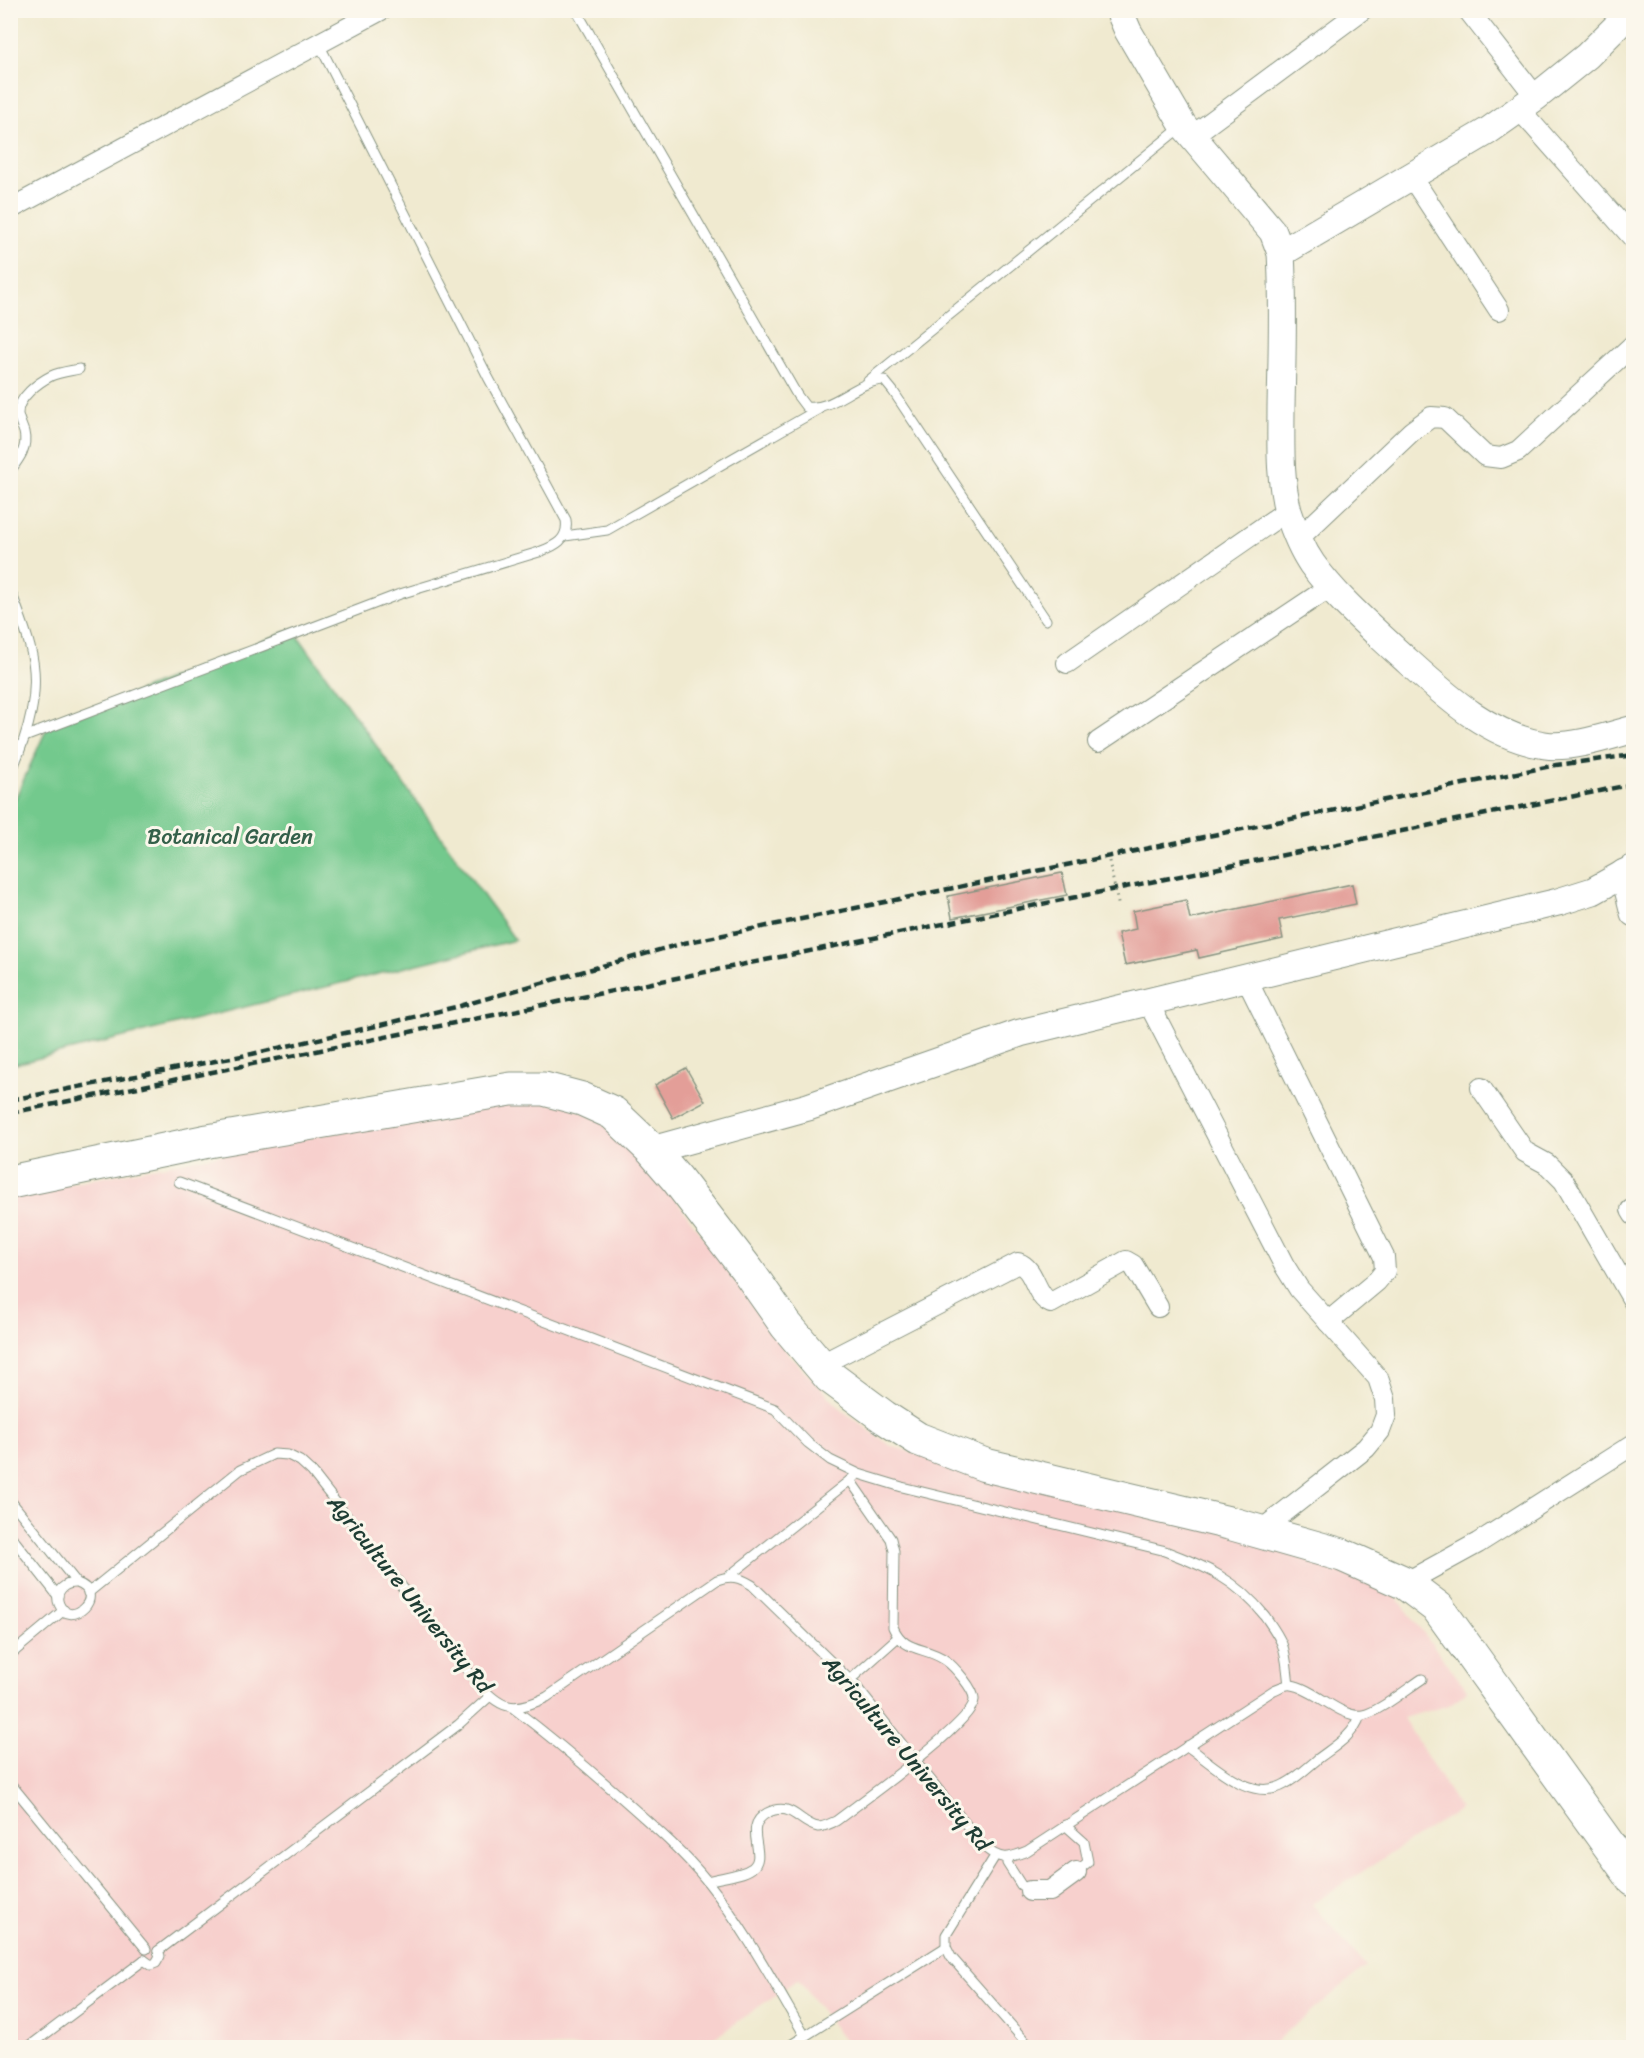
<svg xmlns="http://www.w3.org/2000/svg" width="1644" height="2058" viewBox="0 0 1644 2058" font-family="Sriracha,sans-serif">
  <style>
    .built { fill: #f7d0cd }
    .green { fill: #73c98d; stroke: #498360; stroke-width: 1.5 }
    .building { fill: #e39e98 }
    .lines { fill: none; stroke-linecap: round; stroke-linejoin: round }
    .lane-casing { stroke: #889482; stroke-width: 11 }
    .street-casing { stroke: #889482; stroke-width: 22 }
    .secondary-casing { stroke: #889482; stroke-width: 29 }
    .highway-casing { stroke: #889482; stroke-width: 35 }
    .lane { stroke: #fff; stroke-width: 9 }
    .street { stroke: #fff; stroke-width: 20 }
    .secondary { stroke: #fff; stroke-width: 27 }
    .highway { stroke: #fff; stroke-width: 33 }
    .rail { stroke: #1f3d34; stroke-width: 4.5; stroke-dasharray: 9 4.5; stroke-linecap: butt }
    .path-bridge { stroke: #889482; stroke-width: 3; stroke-dasharray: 1.5 4.5; stroke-linecap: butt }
    .labels { text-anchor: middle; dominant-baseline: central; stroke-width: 6; stroke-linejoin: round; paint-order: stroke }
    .park-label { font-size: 22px; fill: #34604a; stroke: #fbf7ec }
    .street-label { font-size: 22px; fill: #1f3d34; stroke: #fbf7ec }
  </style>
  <rect width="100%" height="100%" fill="#fbf7ec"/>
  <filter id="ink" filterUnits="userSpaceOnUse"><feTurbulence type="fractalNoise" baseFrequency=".0167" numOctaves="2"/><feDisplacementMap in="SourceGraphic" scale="12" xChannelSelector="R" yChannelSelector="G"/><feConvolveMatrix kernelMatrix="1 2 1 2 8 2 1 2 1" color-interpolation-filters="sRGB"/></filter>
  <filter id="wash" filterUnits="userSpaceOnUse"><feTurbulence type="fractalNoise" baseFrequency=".008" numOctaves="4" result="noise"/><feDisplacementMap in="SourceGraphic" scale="24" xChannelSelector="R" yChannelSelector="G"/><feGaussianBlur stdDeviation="1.35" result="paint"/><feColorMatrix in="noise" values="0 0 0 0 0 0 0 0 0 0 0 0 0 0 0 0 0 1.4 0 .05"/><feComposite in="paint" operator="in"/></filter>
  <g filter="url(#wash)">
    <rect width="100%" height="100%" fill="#f0ead0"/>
    <!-- built -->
    <polygon class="built" points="512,1098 569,1106 610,1125 655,1171 789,1355 843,1411 891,1446 961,1467 1312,1552 1386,1584 1468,1691 1449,1705 1403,1718 1460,1809 1312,1904 1366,1966 1269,2047 849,2047 798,1979 702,2047 11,2048 11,1195"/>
    <!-- green -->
    <polygon class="green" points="293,629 515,940 11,1065 11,808 47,728"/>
    <g id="blocks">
      <!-- building -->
      <g class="building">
        <polygon points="1062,873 1067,895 952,918 948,896"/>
        <polygon points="1352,884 1356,904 1279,920 1283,939 1199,958 1197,950 1125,965 1118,933 1136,929 1133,911 1186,900 1190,919"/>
        <polygon points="686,1068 705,1101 673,1118 655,1085"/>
      </g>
    </g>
  </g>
  <g filter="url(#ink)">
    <use href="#blocks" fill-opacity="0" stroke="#889482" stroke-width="1.5"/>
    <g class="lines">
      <defs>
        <g id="lane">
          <path d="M576,10L797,395L806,407C834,411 855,381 884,380L893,391L1046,620"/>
          <polyline points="868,381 1181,127"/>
          <path d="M10,471C19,459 28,448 24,432C22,426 19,420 18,414C17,398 39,382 51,376C60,372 70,371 79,369"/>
          <polyline points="565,536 607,530 819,409"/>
          <path d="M10,589C17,608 25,627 30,647C42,690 28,735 10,774"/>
          <path d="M27,736L400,594L539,552C555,546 569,540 566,520L488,377L319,44"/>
          <path d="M179,1182L775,1409L808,1443L830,1460L859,1474L902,1487L1162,1550C1205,1566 1236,1579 1265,1616C1271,1625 1278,1634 1282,1644C1287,1656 1287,1672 1289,1684"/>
          <path d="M10,1500L77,1583C109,1594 70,1631 59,1604C54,1591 65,1582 77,1583"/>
          <polyline points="10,1535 58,1596"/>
          <polyline points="729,1576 854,1477"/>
          <path d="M88,1593L240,1470L274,1454L288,1455L300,1461L312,1472L476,1681C500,1709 513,1714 547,1697L717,1580C731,1575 739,1577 752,1585L855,1685L984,1847C1001,1861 1007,1859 1027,1851L1274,1690C1279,1688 1286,1684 1291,1685C1314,1688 1341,1719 1363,1715C1379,1712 1408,1688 1422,1679"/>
          <polyline points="10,1655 64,1610"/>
          <polyline points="850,1680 897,1638"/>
          <path d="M513,1708C555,1740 594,1773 633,1808C659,1831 685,1854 707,1881C745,1929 774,1983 805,2036"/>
          <path d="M1187,1746C1213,1764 1251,1804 1285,1784C1297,1778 1308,1767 1319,1758C1335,1746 1353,1736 1360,1716"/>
          <polyline points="10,1783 146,1949"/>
          <polyline points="1065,1825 1084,1842 1088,1862 1076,1872"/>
          <polyline points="995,1856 946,1935 946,1947 951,1957 1031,2048"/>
          <polyline points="1009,1858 1007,1863 1021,1885 1030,1891"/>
          <path d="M707,1881C720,1877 741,1876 752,1868C769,1855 741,1827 767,1813C792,1800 799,1824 818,1827C824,1827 831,1823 836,1821C858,1804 973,1723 974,1700C975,1690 954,1666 945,1660C925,1646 904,1653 893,1627L894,1551L891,1539L850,1480"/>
          <polyline points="158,1951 458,1725 489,1697"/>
          <polyline points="144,1960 151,1965 156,1963 160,1956 158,1951"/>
          <polyline points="27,2048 144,1960"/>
          <polyline points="786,2048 946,1947"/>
        </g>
        <g id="street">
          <polyline points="1468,10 1536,97"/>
          <polyline points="1519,109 1634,239"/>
          <polyline points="1192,136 1362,10"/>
          <polyline points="1411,176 1499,310"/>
          <polyline points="10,209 381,10"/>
          <polyline points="1298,539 1412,431 1431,417 1445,418 1485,456 1501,458 1518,451 1634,344"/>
          <polyline points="1067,663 1288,510"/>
          <polyline points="1098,742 1330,587"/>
          <polyline points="1246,978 1384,1257 1385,1271 1377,1281 1328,1322"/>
          <polyline points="1148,1002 1284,1265 1299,1289 1378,1378 1385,1399 1386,1415 1380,1431 1366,1448 1259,1532"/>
          <polyline points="1481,1088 1525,1152 1547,1164 1564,1181 1634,1302"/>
          <polyline points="1631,1210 1634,1215"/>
          <path d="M820,1365L1018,1263C1036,1269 1034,1296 1051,1303L1126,1261L1133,1265L1158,1307"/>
          <polyline points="1405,1583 1478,1543 1634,1444"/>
          <polyline points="1030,1891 1050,1891 1076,1872"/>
        </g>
        <g id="secondary">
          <path d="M1119,10L1128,31L1183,125L1273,232L1281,253C1284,304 1282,355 1281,407C1281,442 1279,476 1288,511C1294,530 1301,548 1312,564C1335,596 1365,622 1394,649C1438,688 1484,736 1545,745C1570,749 1609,736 1634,729"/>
          <polyline points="1281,253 1488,131 1536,97 1587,56 1633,10"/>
          <polyline points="1624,873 1634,913"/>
          <polyline points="652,1150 808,1107 1020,1033 1558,902 1593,891 1634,868"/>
        </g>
        <polyline id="highway" points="10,1182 208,1141 511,1089 544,1089 582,1099 613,1113 652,1150 677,1179 748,1271 786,1325 830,1377 884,1417 918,1439 985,1465 1229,1523 1342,1555 1405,1583 1438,1608 1634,1880"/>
      </defs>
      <!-- lane casing -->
      <use href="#lane" class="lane-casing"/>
      <!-- street casing -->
      <use href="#street" class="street-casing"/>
      <!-- secondary casing -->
      <use href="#secondary" class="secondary-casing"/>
      <!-- highway casing -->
      <use href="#highway" class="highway-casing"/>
      <!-- lane -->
      <use href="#lane" class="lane"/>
      <!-- street -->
      <use href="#street" class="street"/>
      <!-- secondary -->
      <use href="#secondary" class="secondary"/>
      <!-- highway -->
      <use href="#highway" class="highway"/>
      <!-- rail -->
      <g class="rail">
        <polyline points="10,1100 252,1054 376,1026 460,1006 684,943 1556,765 1634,755"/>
        <polyline points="10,1113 1634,784"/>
      </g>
      <!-- path-bridge -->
      <polyline class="path-bridge" points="1109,861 1119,908"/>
    </g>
  </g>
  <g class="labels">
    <!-- park labels -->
    <g class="park-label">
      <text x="230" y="836">Botanical Garden</text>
    </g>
    <!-- street labels -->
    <g class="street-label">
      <text transform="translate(410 1594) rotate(51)">Agriculture University Rd</text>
      <text transform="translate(907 1753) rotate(50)">Agriculture University Rd</text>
    </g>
  </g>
  <!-- margin -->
  <rect width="1644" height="2058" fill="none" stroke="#fbf7ec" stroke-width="36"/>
</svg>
